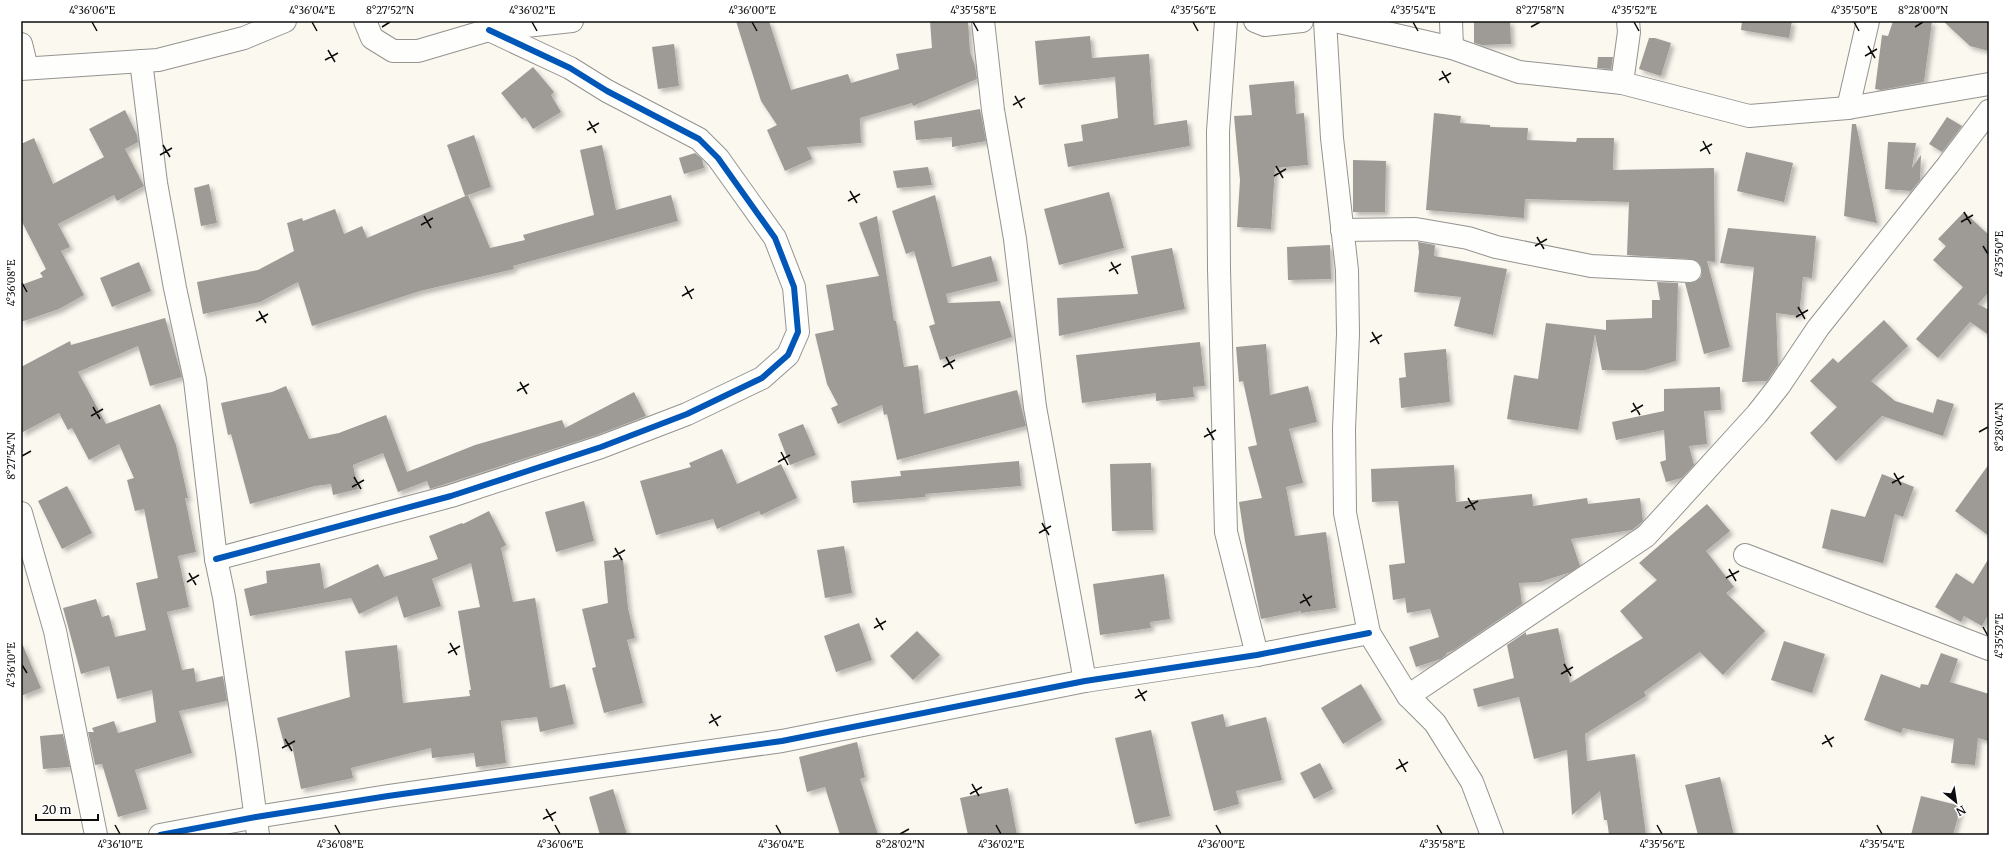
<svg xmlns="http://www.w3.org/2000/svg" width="2010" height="856" viewBox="0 0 2010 856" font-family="Merriweather,serif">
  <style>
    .building { fill: #9e9a96; filter: url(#shadow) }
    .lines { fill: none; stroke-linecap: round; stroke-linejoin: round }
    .minor-casing { stroke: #94938f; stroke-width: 24 }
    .minor { stroke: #fefefd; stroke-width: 22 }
    .cycleway-casing { stroke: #fff; stroke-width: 8 }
    .cycleway { stroke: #0057b8; stroke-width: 6 }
    .ticks { fill: none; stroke: #0d0d0d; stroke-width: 1.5 }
    .neatline { fill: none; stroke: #0d0d0d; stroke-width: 1.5 }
    .ticks-label { font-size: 10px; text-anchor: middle; fill: #0d0d0d }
  </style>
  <defs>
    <filter id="shadow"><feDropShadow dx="3.5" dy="3.5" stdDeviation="2" flood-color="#0004"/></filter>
  </defs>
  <rect width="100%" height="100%" fill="#fbf8f0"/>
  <!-- building -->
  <g class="building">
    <polygon points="736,21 769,21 791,90 848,74 851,83 899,69 896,54 932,48 930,21 968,21 970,52 975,66 977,79 913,106 912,103 860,118 861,143 807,147 812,159 785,171 767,130 777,125 761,101"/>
    <polygon points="1474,21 1510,21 1511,44 1482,45 1474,43"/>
    <polygon points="1742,21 1792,21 1789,38 1741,30"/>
    <polygon points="1893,21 1932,21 1924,82 1881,90 1875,89 1882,35 1888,36"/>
    <polygon points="1943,21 1989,21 1989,51 1970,46"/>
    <polygon points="1090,36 1092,58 1149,54 1154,125 1187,120 1190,146 1068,167 1064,144 1083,141 1081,125 1118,118 1115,77 1039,85 1035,41"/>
    <polygon points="1649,38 1655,38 1671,43 1661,76 1639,69"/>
    <polygon points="674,44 679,86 658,89 652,47"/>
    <polygon points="1598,57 1613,57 1611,69 1597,68"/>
    <polygon points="533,67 554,92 551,95 561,112 533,129 525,117 522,119 501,93"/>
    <polygon points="1294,81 1296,114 1304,113 1308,165 1275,168 1271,229 1237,227 1240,180 1234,116 1252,115 1249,85"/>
    <polygon points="980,109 986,141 952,147 952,137 916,140 914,121"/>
    <polygon points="125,110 137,135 138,142 125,149 144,186 117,201 114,195 58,224 70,247 61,251 84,295 59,309 21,322 21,285 43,277 40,273 46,269 21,220 21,144 34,138 53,184 104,157 89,129"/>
    <polygon points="1434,113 1461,116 1460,123 1490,125 1490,127 1528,128 1527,140 1576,142 1577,138 1614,138 1613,170 1714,168 1715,262 1707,261 1730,347 1704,354 1685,283 1695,282 1701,277 1702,271 1701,266 1697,261 1691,259 1627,255 1629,202 1525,199 1524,218 1426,210"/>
    <polygon points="1947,117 1962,126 1942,152 1929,144"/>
    <polygon points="1852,124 1856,124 1877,223 1844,216"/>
    <polygon points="474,135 491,187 465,196 447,145"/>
    <polygon points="1888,142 1916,143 1912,168 1921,155 1920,180 1911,191 1885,189"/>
    <polygon points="602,145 616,210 671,195 678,221 513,266 514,269 420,291 312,326 298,282 260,302 203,314 197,282 258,270 294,251 287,223 302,218 303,221 335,209 344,234 362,226 367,238 468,195 490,248 525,240 523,235 594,215 580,150"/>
    <polygon points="1746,152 1793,163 1784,202 1737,191"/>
    <polygon points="695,153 702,159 704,168 684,174 679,158"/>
    <polygon points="1353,160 1386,161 1385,212 1353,212"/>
    <polygon points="928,167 932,185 897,188 893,171"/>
    <polygon points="209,184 217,223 201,226 194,188"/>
    <polygon points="1109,192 1124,248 1059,265 1044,209"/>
    <polygon points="935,195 952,267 991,256 998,281 946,294 948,303 1000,301 1012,337 940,360 929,326 935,324 914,251 906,254 892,211"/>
    <polygon points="1964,212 1989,235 1989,292 1978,304 1989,310 1989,335 1970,322 1938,358 1916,339 1963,287 1933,260 1946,246 1938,239"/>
    <polygon points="877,216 894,321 896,321 904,367 918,365 924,414 1017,390 1026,426 897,460 887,414 884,415 882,405 838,424 831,408 838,405 827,384 815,334 834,330 826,285 879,276 859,223"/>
    <polygon points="1728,228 1816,236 1812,278 1803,277 1799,316 1776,313 1778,365 1767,381 1742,382 1754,267 1720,263"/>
    <polygon points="1418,242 1435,245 1434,256 1507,269 1493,335 1454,326 1461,297 1414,292 1419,252"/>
    <polygon points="1330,245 1331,279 1288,280 1287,247"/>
    <polygon points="1172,248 1185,309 1059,336 1057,298 1138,294 1131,256"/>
    <polygon points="139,262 151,291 112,307 100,278"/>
    <polygon points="1657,282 1678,283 1676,361 1645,370 1602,370 1595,334 1578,430 1507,419 1514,375 1538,379 1546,323 1606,330 1606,320 1652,318 1652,300 1660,300"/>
    <polygon points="165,318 182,377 150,386 138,346 78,372 106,424 160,404 176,445 188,498 185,498 196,552 178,556 189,607 167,612 182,670 194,668 196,682 223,676 227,701 179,711 192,753 135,770 147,809 118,817 102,764 95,765 88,732 94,732 92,728 114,721 118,733 156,722 152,690 117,699 109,666 81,674 63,608 96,599 102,617 109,615 115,637 146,630 136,583 158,578 144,509 135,511 127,480 134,478 119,444 89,460 72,428 68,430 59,413 21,433 21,367 70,341 71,345"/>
    <polygon points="1884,320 1908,346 1871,381 1895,401 1933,413 1937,399 1954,404 1943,436 1882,416 1836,461 1810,433 1837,407 1810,381 1833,358 1838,363"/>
    <polygon points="1200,342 1205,386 1193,387 1194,397 1156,401 1156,393 1082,403 1076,355"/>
    <polygon points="1266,344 1270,395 1308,386 1317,422 1289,429 1303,483 1286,487 1295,536 1326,532 1336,608 1301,613 1301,611 1261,619 1245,541 1239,502 1262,498 1248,447 1257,445 1243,381 1239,382 1236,347"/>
    <polygon points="1446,349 1450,402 1401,408 1399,378 1406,377 1404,353"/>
    <polygon points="286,386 309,439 339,433 386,415 407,472 475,445 562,420 565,428 634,392 646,416 597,435 430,489 427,481 398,492 383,453 353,465 358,489 333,495 331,484 315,486 250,504 231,434 228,435 221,403 272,392"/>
    <polygon points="1720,387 1721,410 1704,411 1707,444 1689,446 1694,465 1682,478 1666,482 1660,462 1666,460 1664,430 1616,440 1612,422 1664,411 1664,389"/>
    <polygon points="803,424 816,455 790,465 778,434"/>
    <polygon points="722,449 737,484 781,464 797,498 761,515 759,511 717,529 713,519 656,535 640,481 691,467 689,463"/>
    <polygon points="1019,461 1021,486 925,494 925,497 853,503 851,481 901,476 900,471"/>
    <polygon points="1151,463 1153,530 1112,531 1110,464"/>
    <polygon points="1989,464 1989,536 1955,511"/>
    <polygon points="1454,465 1456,502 1532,494 1533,506 1587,498 1588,504 1640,498 1643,521 1632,530 1571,539 1580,566 1571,572 1540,582 1519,583 1522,604 1454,650 1446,653 1446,655 1441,659 1416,667 1409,647 1439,637 1430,609 1407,613 1405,598 1393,600 1389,565 1405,563 1398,501 1372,502 1371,469"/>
    <polygon points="1882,474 1914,487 1903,517 1895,514 1883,563 1822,548 1831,509 1865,517"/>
    <polygon points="67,486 92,533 62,549 38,501"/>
    <polygon points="584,501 594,541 556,552 545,512"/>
    <polygon points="1707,504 1730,531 1706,551 1734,587 1726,593 1765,631 1723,675 1700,652 1644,692 1646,696 1585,734 1587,761 1635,754 1646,835 1609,835 1607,820 1604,820 1600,791 1572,815 1567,750 1534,759 1519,697 1478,707 1473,689 1514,678 1507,645 1526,632 1526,635 1558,628 1570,683 1643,638 1620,611 1657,580 1639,563"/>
    <polygon points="489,511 506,545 501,548 513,602 535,598 550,688 565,684 574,724 540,732 537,717 501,721 506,763 476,767 474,753 432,758 431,748 351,768 353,778 301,789 292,745 285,747 277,718 350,697 345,651 397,645 403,703 470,696 469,690 471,690 458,611 480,607 471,563 432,579 441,606 404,618 397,596 359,614 351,598 250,616 244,589 267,583 266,571 320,563 324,589 378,564 384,577 438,559 429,536 462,523 463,524"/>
    <polygon points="844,546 852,593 825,598 817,550"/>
    <polygon points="1989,558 1989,613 1982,626 1964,616 1961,622 1935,607 1956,573 1973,584"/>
    <polygon points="623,559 628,608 635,638 627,640 643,703 604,713 592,668 596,667 582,609 608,603 604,561"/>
    <polygon points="1164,574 1170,619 1150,622 1151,628 1100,635 1093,584"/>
    <polygon points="859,623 872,660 836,672 824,636"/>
    <polygon points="917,631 940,655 913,680 890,656"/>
    <polygon points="21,641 41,688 21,696"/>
    <polygon points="1784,641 1825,654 1812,693 1771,680"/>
    <polygon points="1941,653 1958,659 1950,682 1989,694 1989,741 1978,738 1975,765 1951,763 1954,739 1903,728 1901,733 1864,720 1881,674 1920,688 1921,684 1928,685"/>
    <polygon points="1361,684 1382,720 1343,744 1321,708"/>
    <polygon points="1223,714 1226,727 1266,717 1282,780 1236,791 1239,804 1214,811 1191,722"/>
    <polygon points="1151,730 1170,816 1135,824 1115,738"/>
    <polygon points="63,734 70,767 43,769 40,736"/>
    <polygon points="857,742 865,777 860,779 878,835 840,835 825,787 807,792 799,757"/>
    <polygon points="1320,763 1333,789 1314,799 1300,773"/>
    <polygon points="1720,777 1734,835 1698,835 1685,785"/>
    <polygon points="1008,788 1017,835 968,835 960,798"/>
    <polygon points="613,789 627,835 600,835 589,797"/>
    <polygon points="1921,796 1961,806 1953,835 1911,835"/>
  </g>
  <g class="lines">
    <defs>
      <g id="minor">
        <polyline points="365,21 372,38 393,51 418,51 489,30 572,21"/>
        <polyline points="983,21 993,110 1015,239 1035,407 1085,681"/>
        <polyline points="1226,21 1218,131 1219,269 1226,532 1257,655"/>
        <polyline points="1255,21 1265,25 1302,21"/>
        <polyline points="1325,21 1332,138 1347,270 1348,334 1344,429 1345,513 1369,633 1408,696 1435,723 1472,782 1492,835"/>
        <polyline points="1335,21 1452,48 1519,72 1622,83 1749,116 1848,108 1989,84"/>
        <polyline points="1451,21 1452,48"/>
        <polyline points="21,44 27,68"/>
        <polyline points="141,61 156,183 175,288 195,380 216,559 224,597 247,752 258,835"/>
        <polyline points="21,69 158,60 244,38 285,21"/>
        <polyline points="1622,83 1629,32 1628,21"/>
        <polyline points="1848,108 1868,21"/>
        <polyline points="1342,230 1416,229 1468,238 1496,247 1591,266 1690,271"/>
        <polyline points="21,513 55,631 96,835"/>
        <polyline points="1745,555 1989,649"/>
        <polyline points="216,559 451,496 601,447 687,414 762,378 788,355 798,332 794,287 775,238 718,158 699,139 607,91 570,68 489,30"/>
        <polyline points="1408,696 1646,536 1757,414 1779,386 1818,328 1948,165 1989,111"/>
        <polyline points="160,835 256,817 388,796 782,741 1085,681 1257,655 1369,633"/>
      </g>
    </defs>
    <!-- minor casing -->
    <use href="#minor" class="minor-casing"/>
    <!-- minor -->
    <use href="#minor" class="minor"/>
    <defs>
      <g id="cycleway">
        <polyline points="216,559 451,496 601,447 687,414 762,378 788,355 798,332 794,287 775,238 718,158 699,139 607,91 570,68 489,30"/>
        <polyline points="160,835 256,817 388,796 782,741 1085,681 1257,655 1369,633"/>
      </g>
    </defs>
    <!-- cycleway casing -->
    <use href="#cycleway" class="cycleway-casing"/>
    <!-- cycleway -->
    <use href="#cycleway" class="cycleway"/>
  </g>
  <!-- ticks -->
  <path class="ticks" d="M92,22L97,31M312,22L317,31M532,22L537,31M752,22L757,31M973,22L978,31M1193,22L1198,31M1413,22L1418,31M1634,22L1639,31M1854,22L1859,31M382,27L390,22M1531,27L1540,22M1915,27L1923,22M1868,46L1875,58M328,50L335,62M1865,56L1877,49M325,60L338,53M1442,71L1449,83M1439,80L1451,73M1015,96L1022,108M1013,105L1025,98M589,121L596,133M587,130L599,123M1703,141L1710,154M163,145L170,157M1700,151L1712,144M160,155L172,148M1276,166L1283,178M1274,176L1286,169M850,191L857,203M848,201L860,194M1964,212L1971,224M424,216L431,228M1961,222L1973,215M421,225L433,218M1537,237L1544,249M1535,246L1547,239M1983,246L1988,254M1111,262L1118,274M1109,271L1121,264M22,283L27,292M685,286L692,299M682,296L694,289M1798,307L1805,319M259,311L266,323M1796,317L1808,310M256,321L268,314M1372,332L1379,344M1370,342L1382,335M946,357L953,369M943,367L955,360M520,382L527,394M517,391L529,384M1633,403L1640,415M93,407L100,419M1631,412L1643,405M91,416L103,409M1207,428L1214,440M1979,432L1988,427M1204,437L1216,430M781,452L788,465M22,456L31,451M778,462L790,455M1894,473L1901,485M354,477L361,489M1892,483L1904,476M352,487L364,480M1468,498L1475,510M1465,508L1478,501M1042,523L1049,535M1039,533L1051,526M615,548L622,560M613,557L625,550M1729,569L1736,581M189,573L196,585M1726,578L1739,571M187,582L199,575M1303,594L1310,606M1300,603L1312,596M876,618L883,630M1983,627L1988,636M874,628L886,621M450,643L457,655M448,653L460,646M1564,664L1571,676M22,665L27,673M1561,674L1573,667M1138,689L1145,701M1135,698L1147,691M711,714L718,726M709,723L721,716M1825,735L1832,747M285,739L292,751M1822,744L1834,737M282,748L295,741M1399,759L1406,772M1396,769L1408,762M972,784L979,796M970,794L982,787M546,809L553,821M543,819L556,812M115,825L120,834M335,825L340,834M555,825L560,834M776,825L781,834M996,825L1001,834M1216,825L1221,834M1437,825L1442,834M1657,825L1662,834M1877,825L1882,834M900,834L909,829"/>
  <!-- border -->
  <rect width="2010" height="856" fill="none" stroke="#ffffff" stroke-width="44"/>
  <!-- north arrow -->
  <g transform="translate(1956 802) rotate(150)" stroke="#ffffff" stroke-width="3" paint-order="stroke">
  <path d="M0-3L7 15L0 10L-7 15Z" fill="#0d0d0d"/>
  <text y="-6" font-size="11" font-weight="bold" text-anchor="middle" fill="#0d0d0d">N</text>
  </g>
  <!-- scale -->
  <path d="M36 814v6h62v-6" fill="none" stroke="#0d0d0d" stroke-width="2"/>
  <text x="42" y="814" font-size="12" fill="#0d0d0d" stroke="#ffffff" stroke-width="3" paint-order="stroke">20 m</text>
  <rect x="22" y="22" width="1966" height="812" class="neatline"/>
  <g class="ticks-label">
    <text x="92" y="14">4°36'06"E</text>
    <text x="312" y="14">4°36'04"E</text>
    <text x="390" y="14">8°27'52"N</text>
    <text x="532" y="14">4°36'02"E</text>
    <text x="752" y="14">4°36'00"E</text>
    <text x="973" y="14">4°35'58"E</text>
    <text x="1193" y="14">4°35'56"E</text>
    <text x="1413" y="14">4°35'54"E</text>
    <text x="1540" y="14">8°27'58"N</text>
    <text x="1634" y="14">4°35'52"E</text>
    <text x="1854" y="14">4°35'50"E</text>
    <text x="1923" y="14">8°28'00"N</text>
    <text transform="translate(1999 254) rotate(-90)" y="4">4°35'50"E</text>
    <text transform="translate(11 283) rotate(-90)" y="4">4°36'08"E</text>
    <text transform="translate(1999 427) rotate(-90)" y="4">8°28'04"N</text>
    <text transform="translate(11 456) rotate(-90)" y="4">8°27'54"N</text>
    <text transform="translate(1999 636) rotate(-90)" y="4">4°35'52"E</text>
    <text transform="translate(11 665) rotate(-90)" y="4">4°36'10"E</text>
    <text x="120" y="848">4°36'10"E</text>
    <text x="340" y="848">4°36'08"E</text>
    <text x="560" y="848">4°36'06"E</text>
    <text x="781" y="848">4°36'04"E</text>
    <text x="900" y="848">8°28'02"N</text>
    <text x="1001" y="848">4°36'02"E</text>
    <text x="1221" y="848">4°36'00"E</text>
    <text x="1442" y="848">4°35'58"E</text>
    <text x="1662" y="848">4°35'56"E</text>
    <text x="1882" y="848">4°35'54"E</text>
  </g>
</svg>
